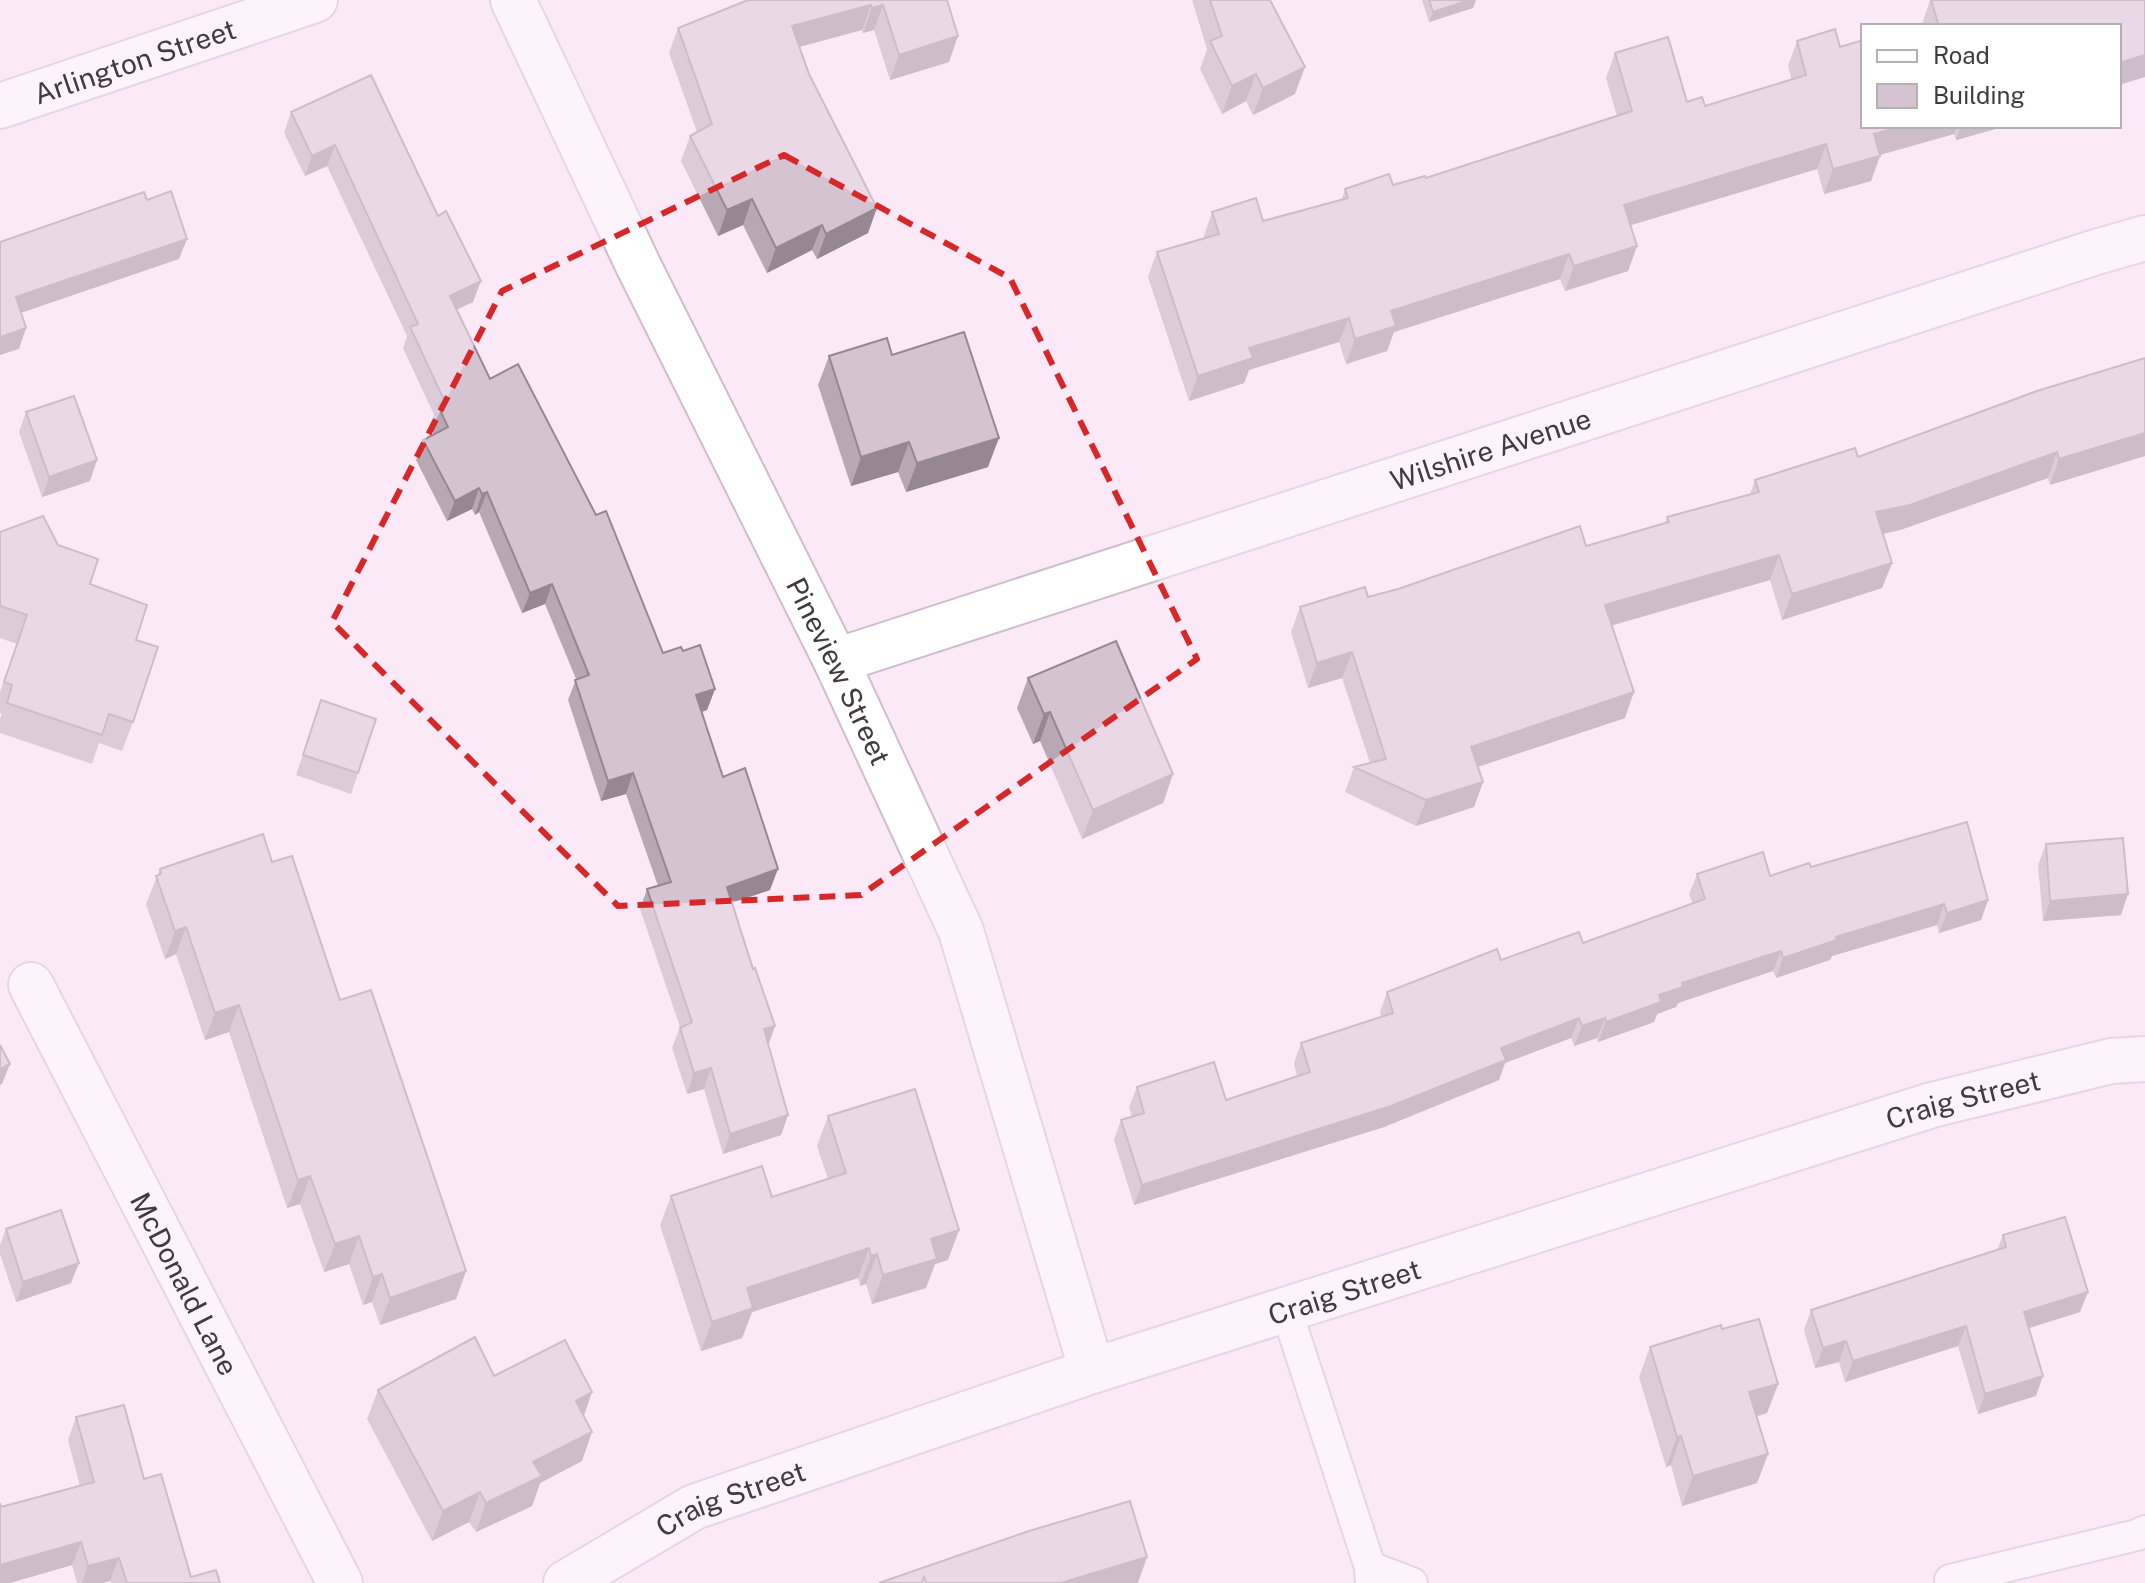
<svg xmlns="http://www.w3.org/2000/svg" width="2145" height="1583" viewBox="0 0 2145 1583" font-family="'Public Sans',sans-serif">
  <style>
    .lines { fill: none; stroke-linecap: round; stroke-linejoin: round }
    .lane-casing { stroke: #cfbdcc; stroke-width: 34 }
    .street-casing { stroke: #cfbdcc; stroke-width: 48 }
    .lane { stroke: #fff; stroke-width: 30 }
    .street { stroke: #fff; stroke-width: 44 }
    .wall { fill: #b7a8b4 }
    .shaded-wall { fill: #958892 }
    .building { fill: #d5c3d1; stroke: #958892; stroke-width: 2 }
    .marked { fill: none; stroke: #d62828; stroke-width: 6; stroke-dasharray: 16 10; stroke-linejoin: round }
    .labels { text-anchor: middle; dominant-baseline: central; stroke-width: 7; stroke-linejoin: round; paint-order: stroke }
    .street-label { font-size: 28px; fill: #413a40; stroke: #fff }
  </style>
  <rect width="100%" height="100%" fill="#fbe9f8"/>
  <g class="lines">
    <defs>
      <g id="lane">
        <polyline points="1286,1309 1370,1567 1371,1583"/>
        <polyline points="1370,1567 1412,1583"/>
        <polyline points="1950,1580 2137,1535 2145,1531"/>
      </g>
      <g id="street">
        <path id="s1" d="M513,0L638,265L836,661L961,931L1092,1371"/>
        <path id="s2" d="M0,106L315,0"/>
        <path id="s3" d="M836,661L2096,252L2145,238"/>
        <path id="s4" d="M31,985L340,1583"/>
        <path id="s5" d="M566,1583L694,1507L1092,1371L1932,1105L2111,1061L2145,1059"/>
      </g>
    </defs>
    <!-- lane casing -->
    <use href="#lane" class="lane-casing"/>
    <!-- street casing -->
    <use href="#street" class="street-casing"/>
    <!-- lane -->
    <use href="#lane" class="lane"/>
    <!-- street -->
    <use href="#street" class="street"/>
  </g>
  <!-- wall -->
  <g class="wall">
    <polygon points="748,0 947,0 949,62 890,80 874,30 863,33 862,30 800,47 868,233 817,259 812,250 767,273 743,225 718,236 681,161 690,136 697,132 669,53 678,28"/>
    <polygon points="1192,0 1270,0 1295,94 1253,115 1246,101 1222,114 1200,69 1207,49"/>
    <polygon points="1422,0 1476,0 1473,8 1429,22"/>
    <polygon points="1930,0 2145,0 2119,26 1922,26 1922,24"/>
    <polygon points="1797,41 1863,126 2006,126 1956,140 1954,134 1880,155 1871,181 1824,194 1817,169 1630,225 1637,246 1628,271 1565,291 1560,279 1394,332 1387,351 1346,364 1339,342 1249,370 1244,383 1189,401 1148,277 1157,252 1203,239 1212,212 1263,221 1342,199 1345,189 1393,185 1426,178 1617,116 1606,78 1615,53 1687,102 1705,106 1792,80 1788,66"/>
    <polygon points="371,75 473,302 457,309 490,379 663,653 683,651 715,689 707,710 702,712 723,777 770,890 732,903 753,969 775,1026 768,1045 788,1115 781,1135 723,1154 704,1089 687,1094 672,1048 680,1027 640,909 647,889 658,886 626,794 601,801 568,700 576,679 545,604 522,613 479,512 475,515 472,509 447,521 416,460 423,440 434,434 430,426 434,415 403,348 407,336 327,166 305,176 284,133 291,112"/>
    <polygon points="892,355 988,467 906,492 898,472 851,486 818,385 829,356"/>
    <polygon points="2145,358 2050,485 2048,478 1900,530 1883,534 1892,563 1882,588 1782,620 1770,580 1612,625 1625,718 1478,767 1483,782 1474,807 1416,826 1345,792 1354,767 1370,763 1342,678 1308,688 1291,632 1300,607 1368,597 1586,546 1665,523 1667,517 1750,494 1755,480 1858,457"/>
    <polygon points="26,412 90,481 42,497 19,432"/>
    <polygon points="0,532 58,545 136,640 133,722 122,751 99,743 92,764 0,733 0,719 2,714 0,713 0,692 17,644 0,638"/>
    <polygon points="1028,678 1173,774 1163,803 1082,839 1040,741 1033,744 1017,708"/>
    <polygon points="321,700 358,773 351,794 296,775"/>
    <polygon points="2046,844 2121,915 2043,921 2038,865"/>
    <polygon points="272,862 340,1000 466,1271 456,1299 380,1325 372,1302 363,1305 349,1264 324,1272 300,1204 287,1208 229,1032 205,1040 176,954 165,959 146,904 160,869"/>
    <polygon points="1811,867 1988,900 1981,920 1939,933 1937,925 1832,956 1830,960 1776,978 1773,971 1678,1003 1676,1007 1657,1014 1654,1022 1598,1042 1597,1038 1574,1046 1571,1038 1505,1063 1499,1080 1384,1127 1134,1205 1114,1140 1121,1120 1132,1117 1129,1107 1137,1087 1226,1100 1297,1076 1294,1063 1301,1043 1381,1017 1380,1012 1387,992 1501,960 1583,943 1693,904 1689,894 1697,874 1770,876"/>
    <polygon points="828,1116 948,1260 935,1264 926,1288 872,1304 866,1284 860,1286 858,1278 752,1312 742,1338 701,1351 660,1225 671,1196 772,1197 828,1179 817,1146"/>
    <polygon points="6,1229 71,1283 16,1302 0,1254 0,1245"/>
    <polygon points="2003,1235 2080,1312 2029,1328 2036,1396 1978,1414 1958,1346 1845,1382 1839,1362 1815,1368 1804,1330 1811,1310 1997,1250"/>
    <polygon points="1722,1329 1778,1384 1767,1413 1757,1416 1768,1454 1757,1483 1682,1506 1671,1465 1666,1467 1639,1377 1650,1347"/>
    <polygon points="494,1376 592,1392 584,1415 582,1461 540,1483 532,1506 476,1532 469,1522 432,1541 367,1419 378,1390"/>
    <polygon points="76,1417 144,1479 191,1577 220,1583 111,1583 110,1581 102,1583 77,1583 72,1565 10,1583 0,1583 1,1507 80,1486 68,1440"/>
  </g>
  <!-- shaded-wall -->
  <g class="shaded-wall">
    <polygon points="1469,0 1476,0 1473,8 1429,22 1433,12"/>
    <polygon points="871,5 862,30 783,51 792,26"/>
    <polygon points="883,5 874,30 863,33 872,8"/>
    <polygon points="958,36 949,62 890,80 899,55"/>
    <polygon points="2145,55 2145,77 2119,85 2119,63"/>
    <polygon points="1305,67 1295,94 1253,115 1263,88"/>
    <polygon points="1256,74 1246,101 1222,114 1232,86"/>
    <polygon points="1904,126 1957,126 1954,134 1865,159 1874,134"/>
    <polygon points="1961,126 2006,126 1956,140"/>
    <polygon points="1826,144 1817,169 1615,230 1624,205"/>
    <polygon points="335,145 327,166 305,176 312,156"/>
    <polygon points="1880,156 1871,181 1824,194 1833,169"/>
    <polygon points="752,199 743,225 718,236 727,210"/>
    <polygon points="877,208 868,233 817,259 826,234"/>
    <polygon points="822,225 812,250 767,273 776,248"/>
    <polygon points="187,239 179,259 9,317 16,297"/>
    <polygon points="1637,246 1628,271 1565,291 1574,266"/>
    <polygon points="1569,254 1560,279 1394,332 1387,351 1346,364 1355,339 1391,311"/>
    <polygon points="481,281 473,302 443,316 450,296"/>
    <polygon points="1349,318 1339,342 1249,370 1244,383 1189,401 1198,376 1249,348"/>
    <polygon points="26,328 19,349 0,355 0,337"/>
    <polygon points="2145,433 2145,456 2050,485 2059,459"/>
    <polygon points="999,438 988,467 906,492 917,463"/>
    <polygon points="909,442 898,472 851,486 861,457"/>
    <polygon points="2057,452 2048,478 1900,530 1867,537 1876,512"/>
    <polygon points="97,460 90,481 42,497 49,477"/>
    <polygon points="479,488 472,509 447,521 455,501"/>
    <polygon points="487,492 479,512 475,515 482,494"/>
    <polygon points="1779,555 1770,580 1596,630 1605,605"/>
    <polygon points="1892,563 1882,588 1782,620 1792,594"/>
    <polygon points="552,584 545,604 522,613 530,593"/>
    <polygon points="1352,652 1342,678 1308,688 1317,663"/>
    <polygon points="715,689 707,710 689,716 696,695"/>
    <polygon points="1634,692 1625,718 1462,772 1471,747"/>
    <polygon points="1050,712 1040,741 1033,744 1044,714"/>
    <polygon points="633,773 626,794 601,801 608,781"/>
    <polygon points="1173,774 1163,803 1082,839 1093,810"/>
    <polygon points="1483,782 1474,807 1416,826 1426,800"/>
    <polygon points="778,869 770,890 719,907 727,887"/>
    <polygon points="2128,894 2121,915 2043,921 2050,901"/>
    <polygon points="1988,900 1981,920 1939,933 1947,913"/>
    <polygon points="1944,904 1937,925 1832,956 1830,960 1776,978 1783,958 1836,937"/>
    <polygon points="186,927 176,954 165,959 175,931"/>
    <polygon points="1781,951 1773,971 1678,1003 1676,1007 1657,1014 1654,1022 1598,1042 1606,1022 1682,983"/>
    <polygon points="239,1005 229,1032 205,1040 215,1013"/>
    <polygon points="1579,1018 1571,1038 1505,1063 1499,1080 1384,1127 1134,1205 1142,1185"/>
    <polygon points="1605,1018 1597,1038 1574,1046 1582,1026"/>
    <polygon points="775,1026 768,1046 764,1029"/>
    <polygon points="10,1064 2,1084 0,1085 0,1069"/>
    <polygon points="711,1068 704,1089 687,1094 694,1073"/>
    <polygon points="788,1115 781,1135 723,1154 730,1134"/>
    <polygon points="310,1176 300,1204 287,1208 298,1180"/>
    <polygon points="959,1230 948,1260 935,1264 926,1288 872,1304 883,1275 931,1239"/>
    <polygon points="359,1236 349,1264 324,1272 335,1244"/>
    <polygon points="869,1248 858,1278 752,1312 742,1338 701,1351 712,1322 747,1288"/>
    <polygon points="877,1254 866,1284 860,1286 871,1256"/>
    <polygon points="79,1263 71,1283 16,1302 23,1282"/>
    <polygon points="466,1271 456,1299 380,1325 390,1298"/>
    <polygon points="382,1274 372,1302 363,1305 373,1277"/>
    <polygon points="2088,1292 2080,1312 2016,1332 2024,1312"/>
    <polygon points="1966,1326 1958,1346 1845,1382 1853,1361"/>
    <polygon points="1846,1341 1839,1362 1815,1368 1823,1348"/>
    <polygon points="2043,1376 2036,1396 1978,1414 1985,1394"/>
    <polygon points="1778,1384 1767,1413 1738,1422 1749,1392"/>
    <polygon points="592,1392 582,1421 576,1401"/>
    <polygon points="592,1432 582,1461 540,1483 532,1506 476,1532 486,1503 533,1462"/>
    <polygon points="1681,1436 1671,1465 1666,1467 1677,1437"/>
    <polygon points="1768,1454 1757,1483 1682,1506 1693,1476"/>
    <polygon points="480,1492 469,1522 432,1541 443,1511"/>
    <polygon points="81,1542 72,1565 10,1583 0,1583 0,1565"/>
    <polygon points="1147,1557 1138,1583 1061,1583"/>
    <polygon points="119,1558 110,1581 102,1583 82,1583 88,1566"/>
  </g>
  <!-- building -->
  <g class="building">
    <polygon points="748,0 947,0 958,36 899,55 883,5 872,8 871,5 792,26 809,74 877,208 826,234 822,225 776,248 752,199 727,210 690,136 712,124 678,28"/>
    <polygon points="1210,0 1270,0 1305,67 1263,88 1256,74 1232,86 1210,41 1222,36"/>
    <polygon points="1429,0 1469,0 1433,12"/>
    <polygon points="1931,0 2145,0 2145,55 2119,63 2119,26 1939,26"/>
    <polygon points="1835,29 1840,47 1860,41 1863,51 1863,126 1904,126 1874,134 1880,156 1833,169 1826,144 1624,205 1637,246 1574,266 1569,254 1391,311 1396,326 1355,339 1349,318 1249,348 1253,358 1198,376 1157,252 1219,234 1212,212 1256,198 1263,221 1348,198 1345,189 1389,174 1393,185 1425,176 1426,178 1632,111 1615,53 1668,37 1687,102 1702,97 1705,106 1806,75 1797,41"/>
    <polygon points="371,75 438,216 446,211 481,281 450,296 490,379 518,364 596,515 606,511 663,653 681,647 683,651 700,645 715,689 696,695 723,777 745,768 778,869 727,887 753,969 755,968 775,1026 764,1029 788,1115 730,1134 711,1068 694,1073 680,1028 692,1022 647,889 671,882 633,773 608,781 575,680 589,675 552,584 530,593 487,492 482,494 479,488 455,501 423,440 448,427 438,406 445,402 410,327 418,324 335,145 312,156 291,112"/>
    <polygon points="171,191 187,239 16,297 26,328 0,337 0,242 144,192 147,200"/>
    <polygon points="964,332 999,438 917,463 909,442 861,457 829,356 887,338 892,355"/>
    <polygon points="2145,358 2145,433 2059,459 2057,452 1910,505 1876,512 1892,563 1792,594 1779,555 1605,605 1634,692 1471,747 1483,782 1426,800 1354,767 1386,759 1352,652 1317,663 1300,607 1365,587 1368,597 1398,589 1580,526 1586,546 1669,522 1667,517 1759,492 1755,480 1855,448 1858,457 2037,391"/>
    <polygon points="74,396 97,460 49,477 26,412"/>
    <polygon points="43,516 58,545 98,559 90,584 147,605 136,640 158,647 133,722 109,714 102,735 7,703 12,685 4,682 27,615 0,606 0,532"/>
    <polygon points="1116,641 1173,774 1093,810 1050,712 1044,714 1028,678"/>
    <polygon points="321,700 376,719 358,773 303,755"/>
    <polygon points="1967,822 1988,900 1947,913 1944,904 1836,937 1837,940 1783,958 1781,951 1682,983 1683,987 1659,995 1661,1002 1606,1022 1605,1018 1582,1026 1579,1018 1501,1048 1506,1060 1391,1106 1142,1185 1121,1120 1144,1113 1137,1087 1214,1062 1226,1100 1310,1072 1301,1043 1393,1013 1387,992 1497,949 1501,960 1579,932 1583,943 1705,899 1697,874 1763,852 1770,876 1809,863 1811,867"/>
    <polygon points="263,834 272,862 292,856 340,1000 371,990 466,1271 390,1298 382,1274 373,1277 359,1236 335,1244 310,1176 298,1180 239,1005 215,1013 186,927 175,931 156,876 161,874 160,869"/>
    <polygon points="2123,838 2128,894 2050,901 2046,844"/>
    <polygon points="0,1045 10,1064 0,1069"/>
    <polygon points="915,1089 959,1230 931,1239 937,1259 883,1275 877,1254 871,1256 869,1248 747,1288 753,1308 712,1322 671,1196 762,1166 772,1197 846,1173 828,1116"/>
    <polygon points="61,1210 79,1263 23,1282 6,1229"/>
    <polygon points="2065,1217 2088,1292 2024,1312 2043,1376 1985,1394 1966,1326 1853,1361 1846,1341 1823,1348 1811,1310 2006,1247 2003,1235"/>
    <polygon points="1759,1319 1778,1384 1749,1392 1768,1454 1693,1476 1681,1436 1677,1437 1650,1347 1721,1325 1722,1329"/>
    <polygon points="475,1337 494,1376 565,1340 592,1392 576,1401 592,1432 533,1462 542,1476 486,1503 480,1492 443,1511 378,1390"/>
    <polygon points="124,1405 144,1479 161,1474 191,1577 216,1570 220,1583 127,1583 119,1558 88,1566 81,1542 0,1565 0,1503 1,1507 94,1482 76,1417"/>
    <polygon points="1130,1501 1147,1557 1061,1583 926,1583 924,1577 922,1583 879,1583 1029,1531"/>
  </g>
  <!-- marked area -->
  <path d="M0 0H2145V1583H0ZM784,155L1010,278L1197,659L861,895L618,906L332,622L502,291Z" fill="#fbe9f8" fill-opacity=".55" fill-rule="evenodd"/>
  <path class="marked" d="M784,155L1010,278L1197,659L861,895L618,906L332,622L502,291Z"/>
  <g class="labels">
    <!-- street labels -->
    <g class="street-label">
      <text stroke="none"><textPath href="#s2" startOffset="142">Arlington Street</textPath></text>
      <text stroke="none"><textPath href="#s3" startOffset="688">Wilshire Avenue</textPath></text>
      <text stroke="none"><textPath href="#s1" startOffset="746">Pineview Street</textPath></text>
      <text stroke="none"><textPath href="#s5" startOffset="1482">Craig Street</textPath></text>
      <text stroke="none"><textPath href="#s4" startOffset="336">McDonald Lane</textPath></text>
      <text stroke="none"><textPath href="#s5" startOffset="834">Craig Street</textPath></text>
      <text stroke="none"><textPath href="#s5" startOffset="186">Craig Street</textPath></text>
    </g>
  </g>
  <!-- legend -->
  <rect x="1861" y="24" width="260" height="104" fill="#ffffff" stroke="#b3b0b3" stroke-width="2"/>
  <rect x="1877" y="50" width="40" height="12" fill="#ffffff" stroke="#b3b0b3" stroke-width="2"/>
  <text x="1933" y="64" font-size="24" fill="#413a40">Road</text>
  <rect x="1877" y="84" width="40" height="24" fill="#d5c3d1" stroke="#b3b0b3" stroke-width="2"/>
  <text x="1933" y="104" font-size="24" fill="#413a40">Building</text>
</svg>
